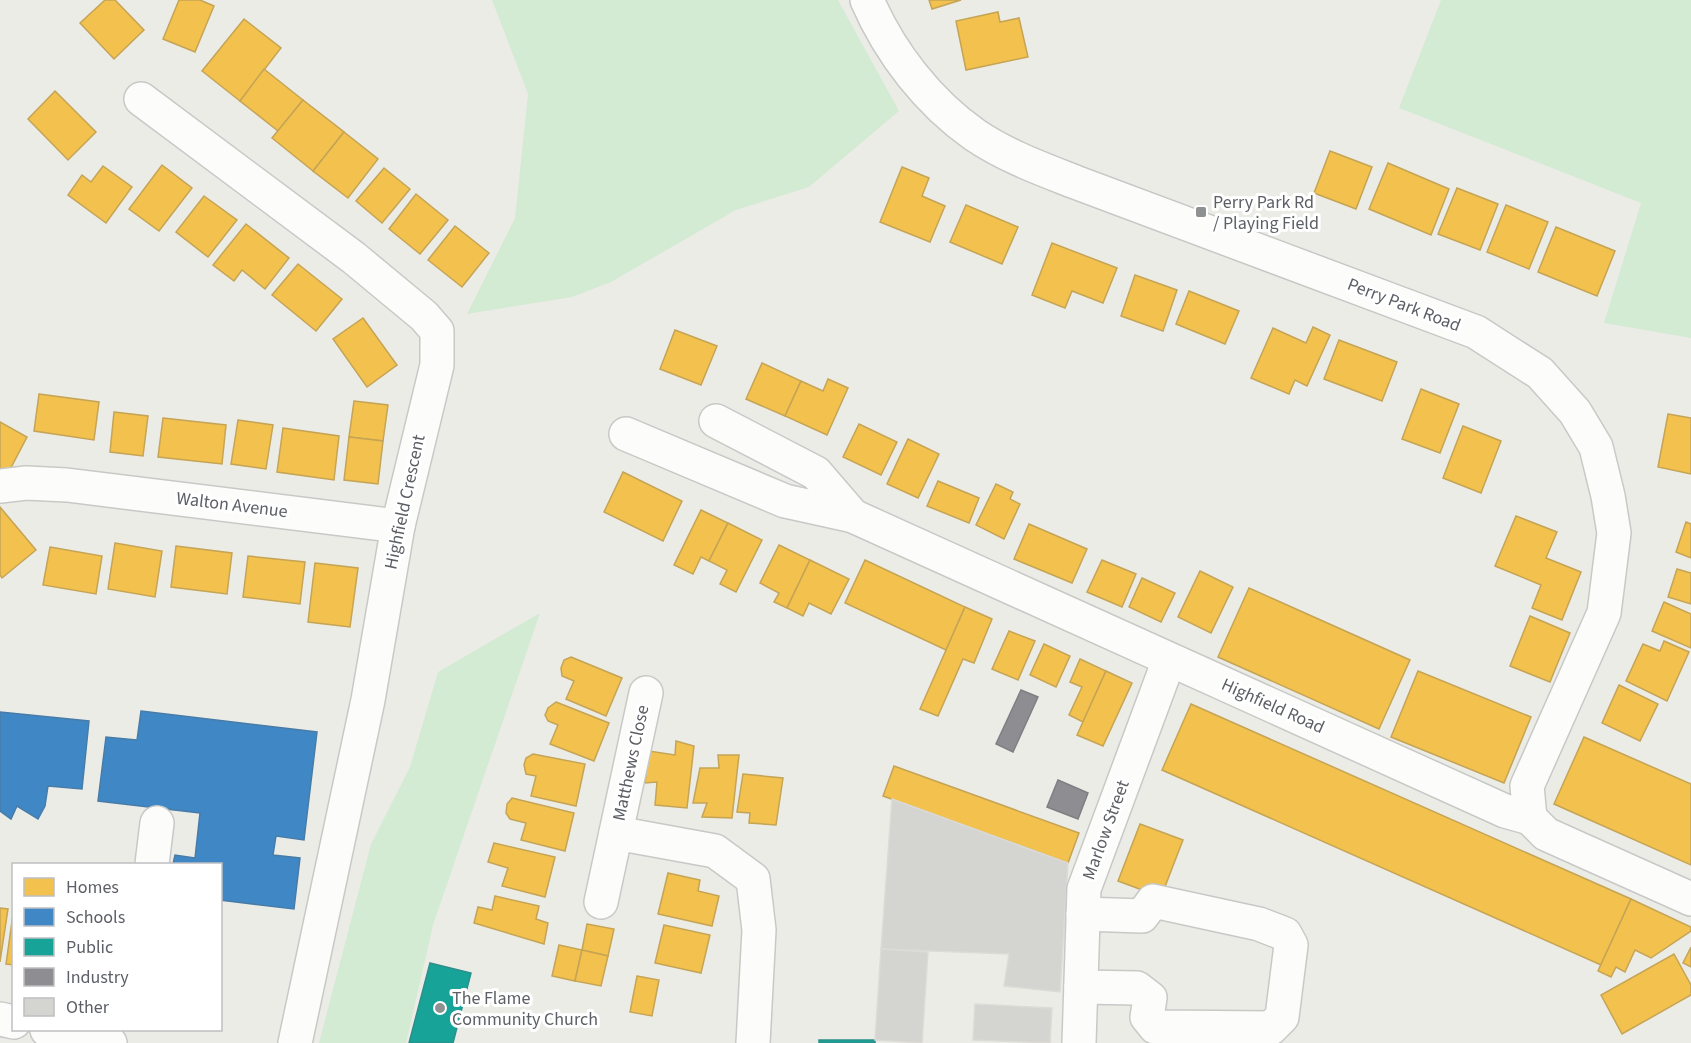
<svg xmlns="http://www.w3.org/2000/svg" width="1691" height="1043" viewBox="0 0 1691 1043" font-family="'Source Sans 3',sans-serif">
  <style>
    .green { fill: #d3ead3 }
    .homes { fill: #f2c14e; stroke: #c5a455; stroke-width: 1.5 }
    .schools { fill: #3f88c5; stroke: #487ca8; stroke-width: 1.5 }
    .public { fill: #17a398; stroke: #2c8f89; stroke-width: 1.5 }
    .industry { fill: #8d8d92; stroke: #7e7f84; stroke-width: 1.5 }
    .building { fill: #d4d4d1; stroke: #dcdbd6; stroke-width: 1.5 }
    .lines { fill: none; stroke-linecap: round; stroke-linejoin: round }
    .minor-casing { stroke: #c8c9c7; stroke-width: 36 }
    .minor { stroke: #fcfcfb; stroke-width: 33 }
    .poi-dot { fill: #8e9092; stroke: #fff; stroke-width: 2 }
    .labels { text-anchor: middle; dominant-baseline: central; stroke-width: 6; stroke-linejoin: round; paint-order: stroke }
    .poi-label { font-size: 18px; fill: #5c5f65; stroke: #fff; text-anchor: start }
    .street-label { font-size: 18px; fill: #5c5f65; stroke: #fff }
  </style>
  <rect width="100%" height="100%" fill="#ecece7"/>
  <!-- green -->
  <g class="green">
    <polygon points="492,0 838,0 899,111 809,187 736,210 611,282 572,297 467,314 515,218 528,94"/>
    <polygon points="1441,0 1691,0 1691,338 1604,323 1641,203 1399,108"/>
    <polygon points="540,613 433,925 406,1043 319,1043 371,844 410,767 438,672"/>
  </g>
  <!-- homes -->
  <g class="homes">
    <polygon points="105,0 115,0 144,30 114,59 80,23"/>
    <polygon points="179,0 200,0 214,6 195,52 163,39"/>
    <polygon points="929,0 961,0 932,9"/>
    <polygon points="998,12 1000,22 1019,18 1028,57 966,70 956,21"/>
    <polygon points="244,19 281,48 240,101 202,71"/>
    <polygon points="264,69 303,100 278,131 240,101"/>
    <polygon points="55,91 96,132 68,160 28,119"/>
    <polygon points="303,100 344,132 313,171 272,138"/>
    <polygon points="344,132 378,159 348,198 313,171"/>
    <polygon points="1330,151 1372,167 1356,209 1314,193"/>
    <polygon points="1388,163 1449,189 1431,235 1369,209"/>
    <polygon points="162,165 192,188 159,231 129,209"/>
    <polygon points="103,166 132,187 106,223 68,195 82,175 91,182"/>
    <polygon points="902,167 929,178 922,196 945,206 930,242 880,222"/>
    <polygon points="384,168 410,189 382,223 356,201"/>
    <polygon points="1457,188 1498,204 1480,250 1438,234"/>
    <polygon points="416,194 448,220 420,254 389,229"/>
    <polygon points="204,196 237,220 208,257 176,232"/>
    <polygon points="966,205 1018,227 1002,264 950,242"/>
    <polygon points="1506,205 1548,222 1529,269 1487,252"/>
    <polygon points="246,224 289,258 265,289 242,270 234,281 213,265"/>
    <polygon points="455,226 489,253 462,287 428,260"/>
    <polygon points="1556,227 1615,251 1597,296 1538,272"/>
    <polygon points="1052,243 1117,268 1103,303 1072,291 1065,308 1032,295"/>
    <polygon points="298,264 342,299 316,331 272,295"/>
    <polygon points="1135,275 1177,290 1163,331 1121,316"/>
    <polygon points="1189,291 1239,311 1225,344 1176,324"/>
    <polygon points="363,318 397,365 367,387 333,339"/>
    <polygon points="1313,327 1330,335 1307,386 1295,380 1289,394 1251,378 1273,328 1306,343"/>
    <polygon points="675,330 717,346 701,385 660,369"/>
    <polygon points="1339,340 1397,362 1382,401 1324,379"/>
    <polygon points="762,363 801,381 785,416 746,399"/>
    <polygon points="828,379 848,388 827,435 785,416 801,381 823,391"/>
    <polygon points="1421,389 1459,404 1440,453 1402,439"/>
    <polygon points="39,394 99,402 94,440 34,431"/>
    <polygon points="354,401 388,405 383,441 349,437"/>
    <polygon points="114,412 148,416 143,456 110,452"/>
    <polygon points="1668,414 1691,418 1691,474 1658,467"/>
    <polygon points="163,418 226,425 222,464 158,457"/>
    <polygon points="238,420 273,425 266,469 231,464"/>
    <polygon points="0,422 27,437 3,483 0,481"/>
    <polygon points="859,424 897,442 881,475 843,457"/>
    <polygon points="1463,426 1501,441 1481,493 1443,478"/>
    <polygon points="283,428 339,436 334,480 277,472"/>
    <polygon points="349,437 383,441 378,484 344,480"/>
    <polygon points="908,439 939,454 918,498 887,484"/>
    <polygon points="623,472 682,501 663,541 604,512"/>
    <polygon points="938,481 979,498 969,523 927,506"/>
    <polygon points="996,484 1013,492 1010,499 1020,504 1004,539 976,525"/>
    <polygon points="0,507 36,550 2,578 0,575"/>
    <polygon points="701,510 728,523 709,561 701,557 693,574 674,565"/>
    <polygon points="1516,516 1557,532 1546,558 1581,572 1562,620 1532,608 1541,585 1495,566"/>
    <polygon points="1686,522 1691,524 1691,558 1676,552"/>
    <polygon points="728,523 762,540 736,592 720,584 727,570 709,561"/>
    <polygon points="1029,524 1087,549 1072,583 1014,559"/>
    <polygon points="115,543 162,551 155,597 108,589"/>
    <polygon points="779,545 810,560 787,608 774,602 779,593 760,583"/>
    <polygon points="176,546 232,553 227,594 171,587"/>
    <polygon points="50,547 102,556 96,594 43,585"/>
    <polygon points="248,556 305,562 300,604 243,597"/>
    <polygon points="810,560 849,579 831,614 809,603 803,616 787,608"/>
    <polygon points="865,560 965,607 946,650 845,603"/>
    <polygon points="1102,560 1136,574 1122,607 1087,592"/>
    <polygon points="315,563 358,568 350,627 308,622"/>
    <polygon points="1677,569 1691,573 1691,604 1668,597"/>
    <polygon points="1200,571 1233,587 1211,633 1178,617"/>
    <polygon points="1142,578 1175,593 1161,622 1129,607"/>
    <polygon points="1249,588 1410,660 1379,729 1218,657"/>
    <polygon points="1664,602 1691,614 1691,648 1652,631"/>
    <polygon points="965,607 992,619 974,663 963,659 938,716 920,709"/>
    <polygon points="1530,616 1570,633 1550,682 1510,666"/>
    <polygon points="1009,631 1035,641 1018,680 992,669"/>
    <polygon points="1664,641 1689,652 1667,701 1626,681 1643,644 1660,651"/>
    <polygon points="1044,644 1070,656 1056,687 1030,675"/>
    <polygon points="571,657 622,678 606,716 566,699 574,681 562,676 561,668 564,660"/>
    <polygon points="1080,659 1106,671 1083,722 1069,715 1082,687 1070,682"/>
    <polygon points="1106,671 1132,683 1103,746 1077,735"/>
    <polygon points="1418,671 1531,717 1504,783 1391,737"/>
    <polygon points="1619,685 1658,704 1640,741 1602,723"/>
    <polygon points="556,702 609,723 594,761 550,744 558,725 548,721 545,715 548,708"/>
    <polygon points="1191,704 1631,899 1601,965 1162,770"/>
    <polygon points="1584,737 1691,784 1691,865 1554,804"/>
    <polygon points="676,741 694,746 687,808 655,805 657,782 645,783 649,751 675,755"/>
    <polygon points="533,754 585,764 576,806 531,796 536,776 526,774 524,765 526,758"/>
    <polygon points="718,755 739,755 732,818 702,817 707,803 693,803 700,768 719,768"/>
    <polygon points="894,766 1079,833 1068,863 883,796"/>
    <polygon points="743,774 783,778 776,825 749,823 750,813 737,812"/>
    <polygon points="512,798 574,813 565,851 521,840 526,823 510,819 506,813 507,804"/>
    <polygon points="1140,824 1183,840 1161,897 1118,881"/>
    <polygon points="494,843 555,857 545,897 502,886 508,868 488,862"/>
    <polygon points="668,873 700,880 698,891 719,896 712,926 658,914"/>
    <polygon points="495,896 539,906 536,919 548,923 544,944 474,923 478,907 492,910"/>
    <polygon points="1631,899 1691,927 1691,931 1651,958 1635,950 1625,972 1616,967 1611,977 1598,971"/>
    <polygon points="14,907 14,965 6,964"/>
    <polygon points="0,908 8,909 0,962"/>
    <polygon points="587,924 614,929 608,956 582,950"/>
    <polygon points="664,925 710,935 701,973 655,963"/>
    <polygon points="559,945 582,950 575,981 552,976"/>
    <polygon points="1691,947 1691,967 1683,963"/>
    <polygon points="582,950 608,956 601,986 575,981"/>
    <polygon points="1674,954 1691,985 1691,995 1622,1034 1601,995"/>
    <polygon points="637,976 659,980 652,1016 630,1012"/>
  </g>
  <!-- schools -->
  <g class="schools">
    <polygon points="141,711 317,732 304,840 276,836 273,855 300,858 294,909 220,900 220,864 173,864 175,855 195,858 200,813 98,801 106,737 137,740"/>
    <polygon points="0,712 89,721 82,789 48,786 45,806 38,819 17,806 11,819 0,811"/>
  </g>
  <!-- public -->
  <g class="public">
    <polygon points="430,963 471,973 453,1043 409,1043"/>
    <rect x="819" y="1040" width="56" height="3"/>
  </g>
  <!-- industry -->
  <g class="industry">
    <polygon points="1021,690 1038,697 1013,752 996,744"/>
    <polygon points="1058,780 1088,793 1078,819 1047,807"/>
  </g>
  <!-- building -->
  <g class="building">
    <polygon points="892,799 1068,863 1060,992 1004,986 1009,954 881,949"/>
    <polygon points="881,949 928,952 922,1043 875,1040"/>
    <polygon points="975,1004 1052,1008 1050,1043 973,1040"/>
  </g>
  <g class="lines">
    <defs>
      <g id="minor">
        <path d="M867,0C890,53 928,102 975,135C1006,156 1042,169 1075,182L1476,332L1540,373L1575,412L1596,447L1608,496L1614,533L1604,613L1527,786L1530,818"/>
        <polyline points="141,99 354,258 424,316 437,331 437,365 398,526 368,700 295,1043"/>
        <polyline points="716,421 816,473 853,516"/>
        <polyline points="626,434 785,501 853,516 1505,811 1530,818 1546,834 1691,899"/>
        <polyline points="0,486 26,483 67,485 398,526"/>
        <polyline points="616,833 715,851 753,879 759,930 753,1043"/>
        <polyline points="152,864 157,823"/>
        <polyline points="601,902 646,693"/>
        <polyline points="1081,987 1137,988 1150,998 1147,1017 1155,1027 1271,1028 1282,1017 1291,945 1285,934 1259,924 1153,901 1142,916 1083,914"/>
        <polyline points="0,1019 14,1022"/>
        <polyline points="47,1030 110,1043"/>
        <polyline points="1079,1043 1084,889 1169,660"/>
      </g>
    </defs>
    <!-- minor casing -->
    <use href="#minor" class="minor-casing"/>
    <!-- minor -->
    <use href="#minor" class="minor"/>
  </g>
  <!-- markers -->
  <g class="poi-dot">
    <rect x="1195" y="206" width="12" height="12" rx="3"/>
    <circle cx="440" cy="1008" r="6"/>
  </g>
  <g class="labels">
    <!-- poi labels -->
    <g class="poi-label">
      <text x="1213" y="202">Perry Park Rd<tspan x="1213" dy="21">/ Playing Field</tspan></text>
      <text x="452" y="998">The Flame<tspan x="452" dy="21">Community Church</tspan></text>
    </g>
    <!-- street labels -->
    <g class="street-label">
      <text transform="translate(1404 305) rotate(21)">Perry Park Road</text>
      <text transform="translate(405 502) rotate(-78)">Highfield Crescent</text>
      <text transform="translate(232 505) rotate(7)">Walton Avenue</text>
      <text transform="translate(1273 706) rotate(24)">Highfield Road</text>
      <text transform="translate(631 763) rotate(-78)">Matthews Close</text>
      <text transform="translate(1106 830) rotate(-70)">Marlow Street</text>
    </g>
  </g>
  <!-- legend -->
  <rect x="12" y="863" width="210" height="168" fill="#ffffff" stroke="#bebfc1" stroke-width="1.5"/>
  <rect x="24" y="878" width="30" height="18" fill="#f2c14e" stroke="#bebfc1" stroke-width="1.5"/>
  <text x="66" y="893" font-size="18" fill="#5c5f65">Homes</text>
  <rect x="24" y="908" width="30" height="18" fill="#3f88c5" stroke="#bebfc1" stroke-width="1.5"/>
  <text x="66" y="923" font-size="18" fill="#5c5f65">Schools</text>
  <rect x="24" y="938" width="30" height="18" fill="#17a398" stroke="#bebfc1" stroke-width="1.5"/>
  <text x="66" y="953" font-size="18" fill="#5c5f65">Public</text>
  <rect x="24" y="968" width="30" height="18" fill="#8d8d92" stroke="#bebfc1" stroke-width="1.5"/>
  <text x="66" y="983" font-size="18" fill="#5c5f65">Industry</text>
  <rect x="24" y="998" width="30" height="18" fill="#d4d4d1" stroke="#bebfc1" stroke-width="1.5"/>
  <text x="66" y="1013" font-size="18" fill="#5c5f65">Other</text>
</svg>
